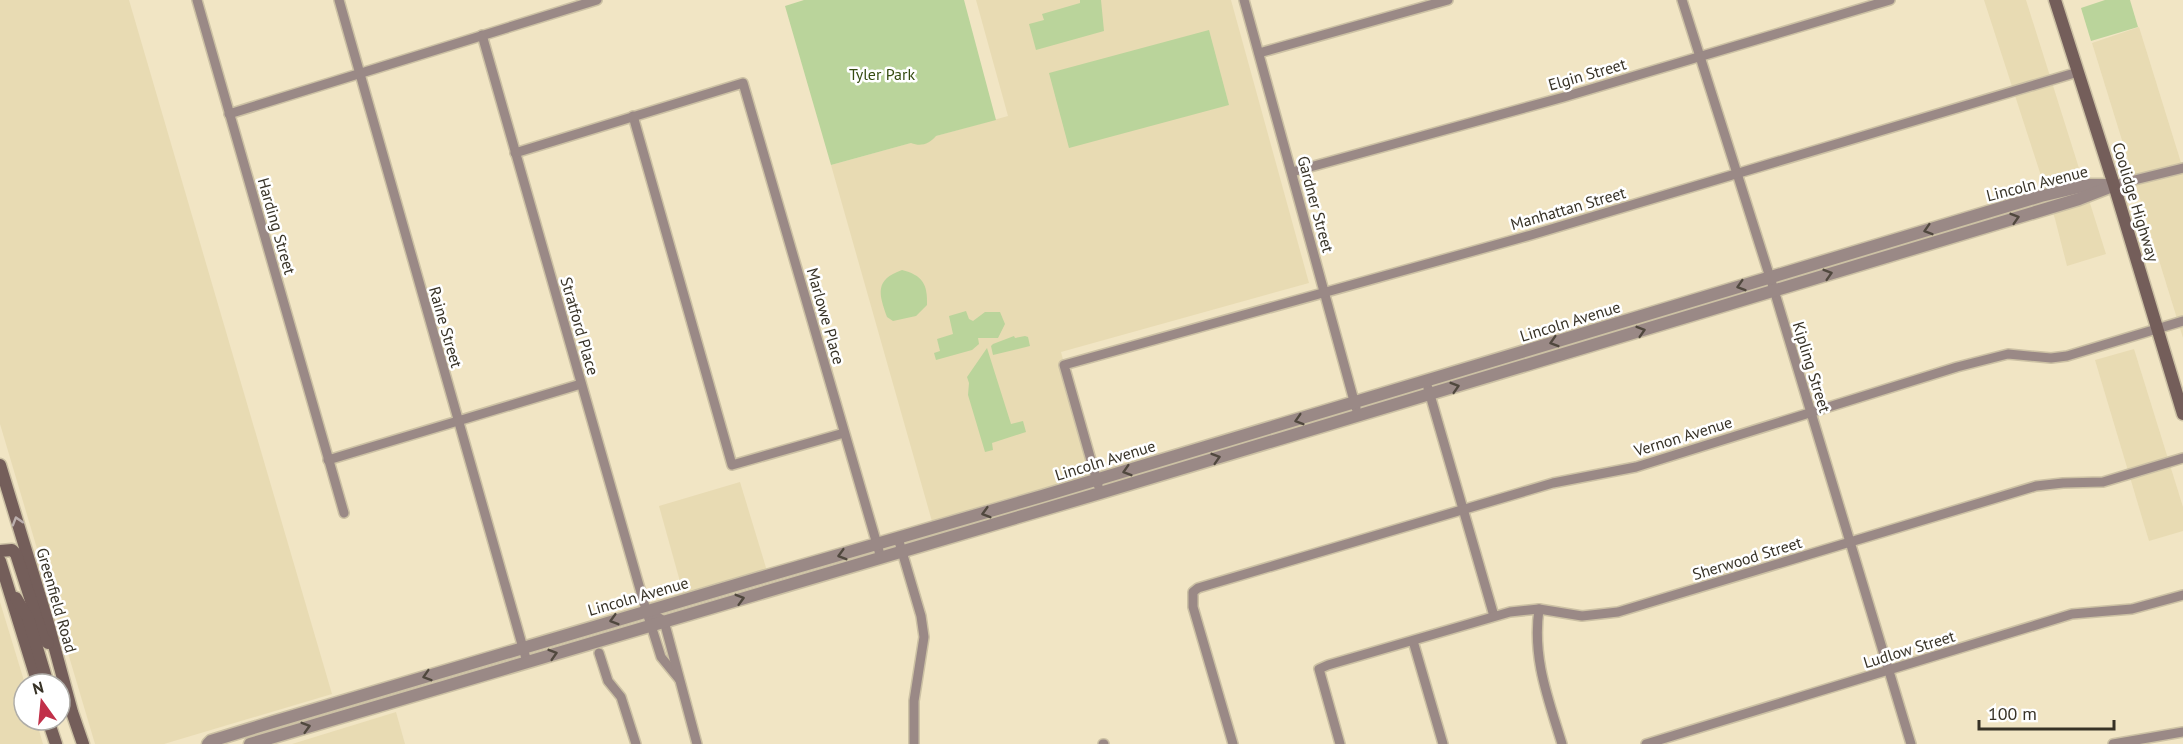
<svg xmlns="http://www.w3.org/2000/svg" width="2183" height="744" viewBox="0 0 2183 744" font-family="'PT Sans',sans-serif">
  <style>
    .built { fill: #e8dbb3 }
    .green { fill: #bad49b }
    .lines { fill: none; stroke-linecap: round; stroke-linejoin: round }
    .minor-casing { stroke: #ccc1a4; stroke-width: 12 }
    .tertiary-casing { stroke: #ccc1a4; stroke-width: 15 }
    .secondary-casing { stroke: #ccc1a4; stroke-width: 15 }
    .minor { stroke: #9a8986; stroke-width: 9 }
    .tertiary { stroke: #9a8986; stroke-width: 12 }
    .secondary { stroke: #745e5a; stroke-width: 12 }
    .oneway { stroke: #50483e }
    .oneway2 { stroke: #baaeac }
    .labels { text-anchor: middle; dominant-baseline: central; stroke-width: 5; stroke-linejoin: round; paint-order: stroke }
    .park-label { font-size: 16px; fill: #364c11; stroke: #fff }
    .street-label { font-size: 16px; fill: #373226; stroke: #fff }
  </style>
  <rect width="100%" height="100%" fill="#f1e5c4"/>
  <!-- built -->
  <g class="built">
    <polygon points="0,0 129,0 332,694 164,744 95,744 0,424"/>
    <polygon points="976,0 1231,0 1309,283 1061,352 1096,484 935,532 831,165 1008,116"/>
    <polygon points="1984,0 2026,0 2106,254 2067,266 2055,219"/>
    <polygon points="2139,27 2183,169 2183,338 2092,43"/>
    <polygon points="2134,349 2183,507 2183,531 2149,541 2095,360"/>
    <polygon points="740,482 767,571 684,596 659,506"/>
    <polygon points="0,602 25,684 24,720 36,720 43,744 0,744"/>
    <polygon points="396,712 405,744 292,744"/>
  </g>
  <!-- green -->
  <g class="green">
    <path d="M804,0H964L996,120L936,136C929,144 921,147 911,143L831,165L785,6Z"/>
    <polygon points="1080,0 1101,0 1104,31 1036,50 1029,24 1044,20 1042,14 1080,3"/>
    <polygon points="2105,0 2130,0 2138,27 2091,41 2081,8"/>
    <polygon points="1209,30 1229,105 1069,148 1049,73"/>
    <path d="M902,270C922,275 928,284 927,305L916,316L893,321L887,317C879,294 874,280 902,270Z"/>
    <polygon points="966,311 969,319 973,321 985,312 1000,312 1005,324 998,338 978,338 979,344 972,350 936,360 934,353 940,351 937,339 953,334 949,316"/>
    <polygon points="1014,336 1015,338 1025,336 1028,337 1030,346 993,355 991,346 993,344"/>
    <polygon points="987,348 1011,424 1023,421 1026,432 992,443 993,450 985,452 968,395 969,383 967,377"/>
  </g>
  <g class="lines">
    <defs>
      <g id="minor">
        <polyline points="197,0 344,513"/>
        <polyline points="339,0 527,662"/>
        <polyline points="1244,0 1356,408"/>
        <polyline points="1682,0 1774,290 1911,744"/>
        <polyline points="482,35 644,603 661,657 679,679"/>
        <polyline points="1259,53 1448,0"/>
        <polyline points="229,114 597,0"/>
        <polyline points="633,116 732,465 844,433"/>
        <polyline points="515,153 743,83 881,558"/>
        <polyline points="1292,172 1564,97 1890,0"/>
        <polyline points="2114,185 2183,168"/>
        <polyline points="1428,388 1494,616"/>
        <polyline points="328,460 581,384"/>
        <polyline points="1098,485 1064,365 1531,235 2078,72"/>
        <polyline points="898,538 921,616 924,637 914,701 914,744"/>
        <path d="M1539,609C1532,658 1548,698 1562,744"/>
        <polyline points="647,611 664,621 697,744"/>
        <polyline points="1413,641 1443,744"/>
        <polyline points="599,653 608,681 621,697 636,744"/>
        <polyline points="1103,744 1104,744"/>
        <polyline points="1233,744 1193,607 1193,592 1198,588 1553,483 1636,467 1957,367 2008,354 2051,358 2067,356 2183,321"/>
        <polyline points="1340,744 1319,669 1328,665 1510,612 1539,609 1582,616 1618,612 2036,486 2063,483 2103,482 2183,458"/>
        <polyline points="1646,744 2072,614 2132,609 2183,595"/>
        <polyline points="2113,744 2183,732"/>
      </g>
      <g id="tertiary">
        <polyline points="208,744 211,741 273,722 756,579 1042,496 2041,196 2087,185 2114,185"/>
        <polyline points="250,744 1100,493 2079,199 2110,187"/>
      </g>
      <g id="secondary">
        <polyline points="2055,0 2114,185 2183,414"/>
        <polyline points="0,465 48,623 72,712 83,744"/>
        <polyline points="0,551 12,550 16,554 43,638 48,643"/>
        <polyline points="0,561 38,684"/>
        <polyline points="16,598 28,618 48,684"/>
        <polyline points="48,720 56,744"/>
      </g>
    </defs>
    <!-- minor casing -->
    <use href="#minor" class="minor-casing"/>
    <!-- tertiary casing -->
    <use href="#tertiary" class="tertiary-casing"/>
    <!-- secondary casing -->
    <use href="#secondary" class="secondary-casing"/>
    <!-- minor -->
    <use href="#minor" class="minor"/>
    <!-- tertiary -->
    <use href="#tertiary" class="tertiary"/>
    <!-- secondary -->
    <use href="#secondary" class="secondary"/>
  </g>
  <!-- one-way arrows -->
  <defs><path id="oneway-chevron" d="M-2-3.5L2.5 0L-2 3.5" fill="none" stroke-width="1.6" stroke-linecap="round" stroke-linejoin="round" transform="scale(1.5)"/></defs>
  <g class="oneway">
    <use href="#oneway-chevron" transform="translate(2015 218) rotate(-17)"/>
    <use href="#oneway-chevron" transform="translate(1928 230) rotate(163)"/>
    <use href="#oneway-chevron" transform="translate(1828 274) rotate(-17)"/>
    <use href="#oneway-chevron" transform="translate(1741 286) rotate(163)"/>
    <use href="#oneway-chevron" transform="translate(1641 331) rotate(-17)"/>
    <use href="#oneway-chevron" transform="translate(1554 342) rotate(163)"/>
    <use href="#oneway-chevron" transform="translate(1455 387) rotate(-17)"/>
    <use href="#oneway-chevron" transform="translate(1299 420) rotate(163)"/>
    <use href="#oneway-chevron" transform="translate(1216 458) rotate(-17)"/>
    <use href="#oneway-chevron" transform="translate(1127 471) rotate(163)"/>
    <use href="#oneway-chevron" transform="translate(986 513) rotate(164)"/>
    <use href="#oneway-chevron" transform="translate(842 555) rotate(164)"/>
    <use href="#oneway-chevron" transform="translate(740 599) rotate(-16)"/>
    <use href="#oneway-chevron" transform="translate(614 620) rotate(164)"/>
    <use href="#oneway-chevron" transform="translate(553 654) rotate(-17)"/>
    <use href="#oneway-chevron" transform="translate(427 676) rotate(163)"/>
    <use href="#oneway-chevron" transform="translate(306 727) rotate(-16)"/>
  </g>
  <use class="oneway2" href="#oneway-chevron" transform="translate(17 521) rotate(-107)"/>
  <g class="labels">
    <!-- park labels -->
    <g class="park-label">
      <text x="882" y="74">Tyler Park</text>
    </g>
    <!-- street labels -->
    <g class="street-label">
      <text transform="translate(1587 74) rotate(-16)">Elgin Street</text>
      <text transform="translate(2037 183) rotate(-14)">Lincoln Avenue</text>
      <text transform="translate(2136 202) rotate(73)">Coolidge Highway</text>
      <text transform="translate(1316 204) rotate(75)">Gardner Street</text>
      <text transform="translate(1568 208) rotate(-16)">Manhattan Street</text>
      <text transform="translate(277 226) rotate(74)">Harding Street</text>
      <text transform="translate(826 316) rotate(74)">Marlowe Place</text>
      <text transform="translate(1570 321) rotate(-17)">Lincoln Avenue</text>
      <text transform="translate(580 326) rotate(74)">Stratford Place</text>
      <text transform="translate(446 327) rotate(74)">Raine Street</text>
      <text transform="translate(1812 367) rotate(73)">Kipling Street</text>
      <text transform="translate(1683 436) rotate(-17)">Vernon Avenue</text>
      <text transform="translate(1105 460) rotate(-17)">Lincoln Avenue</text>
      <text transform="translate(1747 558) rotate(-17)">Sherwood Street</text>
      <text transform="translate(638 596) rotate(-16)">Lincoln Avenue</text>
      <text transform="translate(57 600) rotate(74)">Greenfield Road</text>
      <text transform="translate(1909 649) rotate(-17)">Ludlow Street</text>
    </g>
  </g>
  <!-- north arrow -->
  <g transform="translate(42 702) rotate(345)"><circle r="28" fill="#ffffff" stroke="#afada8" stroke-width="1.5"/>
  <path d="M0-4.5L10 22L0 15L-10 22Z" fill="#c13049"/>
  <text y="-9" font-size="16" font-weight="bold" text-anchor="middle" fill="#373226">N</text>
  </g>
  <!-- scale -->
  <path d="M1979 720v9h135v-9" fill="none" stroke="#373226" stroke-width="3"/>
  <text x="1988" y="720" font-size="18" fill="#373226" stroke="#ffffff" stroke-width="4.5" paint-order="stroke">100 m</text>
</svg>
